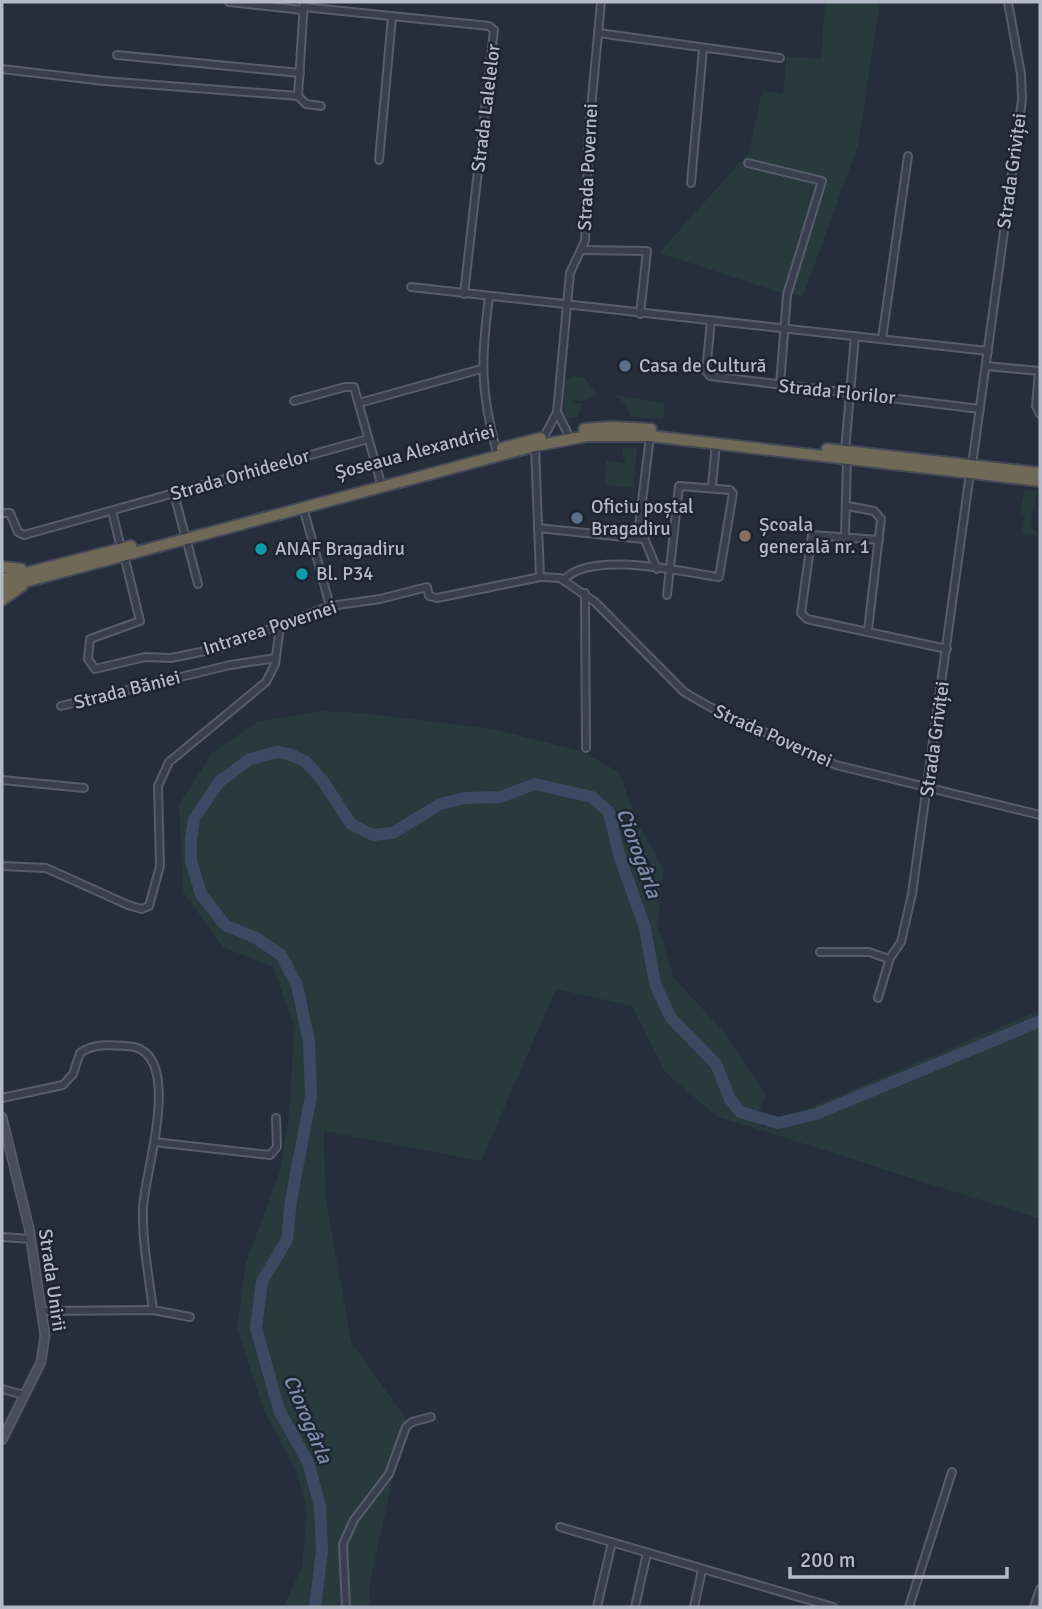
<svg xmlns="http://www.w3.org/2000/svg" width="1042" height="1609" viewBox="0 0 1042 1609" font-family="Signika,sans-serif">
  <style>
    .green { fill: #293a3d }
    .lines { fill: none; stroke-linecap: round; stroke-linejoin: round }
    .river { stroke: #3d4963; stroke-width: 12 }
    .street-casing { stroke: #575d6a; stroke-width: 10 }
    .secondary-casing { stroke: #575d6a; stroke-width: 11 }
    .highway-casing { stroke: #444a57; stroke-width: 14 }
    .street { stroke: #393f4c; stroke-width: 6 }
    .secondary { stroke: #484e5e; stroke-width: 8 }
    .highway { stroke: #716957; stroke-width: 10 }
    .service-dot { fill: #5c6f8a; stroke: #1e2431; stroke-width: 2.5 }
    .education-dot { fill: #8d6e63; stroke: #1e2431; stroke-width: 2.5 }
    .culture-dot { fill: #0f9aa8; stroke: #1e2431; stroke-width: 2.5 }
    .labels { text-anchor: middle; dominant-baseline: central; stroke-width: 5; stroke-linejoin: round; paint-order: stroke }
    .street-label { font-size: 19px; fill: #b5bac7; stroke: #1e2431 }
    .poi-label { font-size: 19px; fill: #b5bac7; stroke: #1e2431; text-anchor: start }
    .water-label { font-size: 21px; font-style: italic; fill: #7f8eac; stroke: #1e2431 }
  </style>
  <rect width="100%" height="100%" fill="#262d3b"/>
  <!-- green -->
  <g class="green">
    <polygon points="825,2 880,2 858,146 803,296 781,293 659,253 749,152 762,91 783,93 787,57 821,59"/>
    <polygon points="573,376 585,378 596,393 584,401 573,400 573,403 583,403 577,417 564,419 565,380"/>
    <polygon points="616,395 665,404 663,420 630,416 626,405"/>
    <polygon points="622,447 637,448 633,487 605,485 606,460 625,464"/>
    <path d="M1025,490L1037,491C1036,507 1023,524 1040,536L1022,533L1025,514L1020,513Z"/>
    <polygon points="322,711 361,713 493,729 581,751 619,772 637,822 663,868 658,927 674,978 725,1033 766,1096 756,1116 763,1128 1040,1010 1040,1219 716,1116 665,1072 632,1006 556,989 481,1161 324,1131 325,1193 351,1342 406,1419 369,1587 371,1607 283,1607 302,1567 307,1513 297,1472 264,1411 237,1328 246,1263 281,1168 290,1106 294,1026 273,967 223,947 183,892 179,804 213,752 257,722"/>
  </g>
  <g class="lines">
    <!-- river -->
    <polyline class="river" points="315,1607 322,1551 320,1506 308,1462 279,1410 256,1328 262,1281 287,1240 291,1200 311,1096 309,1042 297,985 281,955 256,938 225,925 201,894 191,861 191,839 194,819 219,782 250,759 277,752 289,754 306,762 323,781 351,824 373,835 393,833 440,804 465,798 500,797 535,784 592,797 609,812 619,855 645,928 655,984 671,1018 716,1064 730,1099 740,1112 778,1123 816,1114 1040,1021"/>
    <defs>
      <g id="street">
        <polyline points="229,2 303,10"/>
        <polyline points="304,2 298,96 306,104 321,106"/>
        <polyline points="303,7 489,26 494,30 464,294"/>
        <polyline points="598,33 780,58"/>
        <polyline points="117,55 300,73"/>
        <polyline points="2,69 104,81 298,96"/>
        <polyline points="379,160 392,17"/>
        <polyline points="748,163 822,181 787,295 780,385"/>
        <polyline points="691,183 703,49"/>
        <polyline points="582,250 647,251 640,314"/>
        <polyline points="411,287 988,351"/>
        <path d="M489,297C481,358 480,389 496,449"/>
        <polyline points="711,321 706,371 710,376 980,409"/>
        <polyline points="882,339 908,156"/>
        <polyline points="986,366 1040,371"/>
        <polyline points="1039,371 1036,406 1040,414"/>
        <polyline points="294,401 345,387 354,387 380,480"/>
        <polyline points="359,403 481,369"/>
        <polyline points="557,412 567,432"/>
        <polyline points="650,436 639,526 657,569"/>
        <polyline points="544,437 557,412 570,273 585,241 589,130 601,2"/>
        <polyline points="535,446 540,577"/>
        <polyline points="845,451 855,336"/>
        <polyline points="972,465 1022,100 1021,74 1008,2"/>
        <polyline points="712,486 716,443"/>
        <polyline points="174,493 184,532"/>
        <polyline points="848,506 874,511 881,519 868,630"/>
        <polyline points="303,507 330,606"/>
        <polyline points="112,511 121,548"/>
        <polyline points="2,513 10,513 18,532 24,535 368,439"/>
        <polyline points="538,528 643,539"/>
        <polyline points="845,536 847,459"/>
        <polyline points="186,538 198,584"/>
        <polyline points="879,540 812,535 801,613 807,619 947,649"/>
        <polyline points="124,555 140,621 90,639 88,659 95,669 145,657 171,658 220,648 330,606 380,599 427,587 429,596 437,598 540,577 560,578 595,602 684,692 710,707 836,765 1040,815"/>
        <path d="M564,580C590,550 682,572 719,577L733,493L730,490L679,486L667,595"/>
        <polyline points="585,593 586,748"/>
        <polyline points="61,706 230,665 276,658"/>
        <polyline points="2,780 84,788"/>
        <polyline points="2,866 46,868 128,905 142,909 149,906 160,866 158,786 169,762 266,682 275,664 280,627"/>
        <polyline points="820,952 869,952 889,959"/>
        <polyline points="878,998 890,958 901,942 912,894 970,473"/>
        <path d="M2,1098L63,1085L73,1074L80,1053C94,1043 111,1045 127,1046C187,1048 144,1173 143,1208C142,1242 149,1277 153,1310"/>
        <polyline points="154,1142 270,1155 277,1147 276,1118"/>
        <polyline points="2,1237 31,1239"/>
        <polyline points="42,1311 153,1310 190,1317"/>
        <polyline points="2,1389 24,1395"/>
        <polyline points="560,1527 833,1607"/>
        <polyline points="346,1607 343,1544 354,1520 389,1474 406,1427 412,1422 431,1417"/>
        <polyline points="597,1607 612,1542"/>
        <polyline points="635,1607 647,1553"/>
        <polyline points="694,1607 702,1570"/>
        <polyline points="909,1607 952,1472"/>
        <polyline points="1034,1607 1040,1589"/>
      </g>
      <polyline id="secondary" points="2,1117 29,1228 45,1335 41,1362 2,1440"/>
      <g id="highway">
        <polyline points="584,429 613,427 651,429"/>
        <polyline points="502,448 541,438"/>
        <polyline points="827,449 1040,473"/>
        <polyline points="2,567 21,569"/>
        <polyline points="2,579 131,546"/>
        <polyline points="2,588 535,446 587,436 650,436 1040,481"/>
        <polyline points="2,600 22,586"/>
      </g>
    </defs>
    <!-- street casing -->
    <use href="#street" class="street-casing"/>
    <!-- secondary casing -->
    <use href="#secondary" class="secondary-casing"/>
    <!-- highway casing -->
    <use href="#highway" class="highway-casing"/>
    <!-- street -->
    <use href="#street" class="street"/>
    <!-- secondary -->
    <use href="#secondary" class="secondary"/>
    <!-- highway -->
    <use href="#highway" class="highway"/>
  </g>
  <!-- markers -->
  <g class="service-dot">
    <circle cx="625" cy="366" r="7"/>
    <circle cx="577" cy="518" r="7"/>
  </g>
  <circle class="education-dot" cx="745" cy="536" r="7"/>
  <g class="culture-dot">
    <circle cx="261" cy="549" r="7"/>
    <circle cx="302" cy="574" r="7"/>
  </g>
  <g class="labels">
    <!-- street labels -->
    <g class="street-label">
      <text transform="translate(486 108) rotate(-83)">Strada Lalelelor</text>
      <text transform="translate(588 167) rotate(-87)">Strada Povernei</text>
      <text transform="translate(1012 171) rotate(-82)">Strada Griviței</text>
      <text transform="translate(837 392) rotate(6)">Strada Florilor</text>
      <text transform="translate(415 452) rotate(-15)">Șoseaua Alexandriei</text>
      <text transform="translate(240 475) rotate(-16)">Strada Orhideelor</text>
      <text transform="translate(270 628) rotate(-18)">Intrarea Povernei</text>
      <text transform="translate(127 690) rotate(-14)">Strada Băniei</text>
      <text transform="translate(773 736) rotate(24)">Strada Povernei</text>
      <text transform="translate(935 739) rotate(-82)">Strada Griviței</text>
      <text transform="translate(52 1280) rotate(82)">Strada Unirii</text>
    </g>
    <!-- poi labels -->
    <g class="poi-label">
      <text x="639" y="366">Casa de Cultură</text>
      <text x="591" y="507">Oficiu poștal<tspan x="591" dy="22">Bragadiru</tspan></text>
      <text x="759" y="525">Școala<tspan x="759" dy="22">generală nr. 1</tspan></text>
      <text x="275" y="549">ANAF Bragadiru</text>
      <text x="316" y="574">Bl. P34</text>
    </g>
    <!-- water labels -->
    <g class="water-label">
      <text transform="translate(639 853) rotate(70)">Ciorogârla</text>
      <text transform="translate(308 1419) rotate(67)">Ciorogârla</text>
    </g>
  </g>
  <!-- border -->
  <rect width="1042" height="1609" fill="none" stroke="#b5bac7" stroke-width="7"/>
  <!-- scale -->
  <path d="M790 1567v10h217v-10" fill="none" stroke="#b5bac7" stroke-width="3.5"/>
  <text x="800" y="1567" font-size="21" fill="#b5bac7" stroke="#1e2431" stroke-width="5" paint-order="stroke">200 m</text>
</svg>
